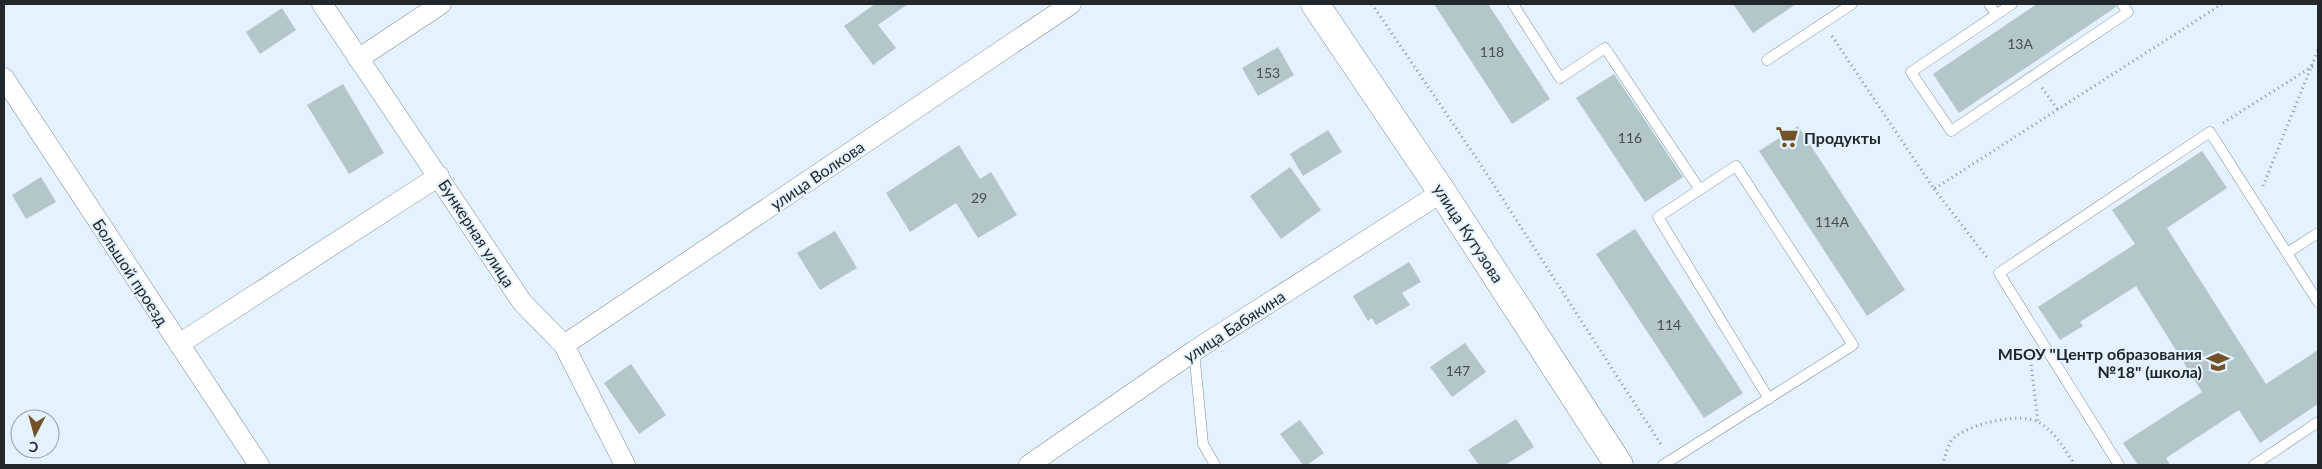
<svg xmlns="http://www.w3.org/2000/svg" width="2322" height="469" viewBox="0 0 2322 469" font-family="Lato,sans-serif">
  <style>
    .building { fill: #b3c7ca }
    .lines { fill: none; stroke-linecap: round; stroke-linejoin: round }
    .service-casing { stroke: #7e8b96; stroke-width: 11 }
    .minor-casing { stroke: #7e8b96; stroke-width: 21 }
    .secondary-casing { stroke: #7e8b96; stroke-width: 29 }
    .path { stroke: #87929a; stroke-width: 3; stroke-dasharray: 1 4; stroke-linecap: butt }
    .service { stroke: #fff; stroke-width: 10 }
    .minor { stroke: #fff; stroke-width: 20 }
    .secondary { stroke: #fff; stroke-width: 28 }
    .labels { text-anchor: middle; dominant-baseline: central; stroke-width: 4; stroke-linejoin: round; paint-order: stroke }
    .number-label { font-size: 14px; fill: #464f53 }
    .poi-label { font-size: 16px; font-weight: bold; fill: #22272b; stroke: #e3f2fe; text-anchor: start }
    .street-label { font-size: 16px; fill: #22272b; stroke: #e3f2fe }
  </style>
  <rect width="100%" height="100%" fill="#e3f2fe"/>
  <!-- building -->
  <g class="building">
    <polygon points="875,4 908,4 878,25 896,48 873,65 844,26"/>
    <polygon points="1434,4 1488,4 1550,99 1512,124"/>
    <polygon points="1733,4 1796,4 1753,33"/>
    <polygon points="2037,4 2115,4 2116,7 1959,113 1933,74"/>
    <polygon points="282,8 296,30 260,54 246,32"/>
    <polygon points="1278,47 1294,75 1258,96 1242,68"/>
    <polygon points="1614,74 1683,177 1645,202 1576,98"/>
    <polygon points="343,84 384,153 349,174 307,105"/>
    <polygon points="1798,126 1905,290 1867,316 1759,151"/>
    <polygon points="1328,130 1342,152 1303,176 1290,154"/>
    <polygon points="959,145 980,179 991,172 1017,215 978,238 956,203 910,232 886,193"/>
    <polygon points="2202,151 2227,188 2167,228 2266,384 2318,350 2318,404 2260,443 2239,410 2166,458 2170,465 2138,465 2123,443 2202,392 2136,286 2080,322 2083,326 2060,340 2038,307 2135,244 2112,210"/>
    <polygon points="1290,167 1321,210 1281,239 1250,196"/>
    <polygon points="41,177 56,202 26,219 12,195"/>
    <polygon points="1635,229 1743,393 1704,418 1596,254"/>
    <polygon points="835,231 857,268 820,290 797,253"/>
    <polygon points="1409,262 1421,282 1402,293 1410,305 1376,325 1372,318 1368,321 1353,296"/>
    <polygon points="1465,343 1486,372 1452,397 1430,367"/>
    <polygon points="631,364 666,415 639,434 604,383"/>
    <polygon points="1516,419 1534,447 1505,465 1479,465 1468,450"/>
    <polygon points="1300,420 1324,453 1307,465 1303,465 1280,434"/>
  </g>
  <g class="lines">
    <defs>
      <g id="service">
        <polyline points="1513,4 1560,78 1605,48 1700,190"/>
        <polyline points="1989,4 1996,14"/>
        <polyline points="2012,4 1911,72 1951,131 2128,12 2122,4"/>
        <polyline points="1767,60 1852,4"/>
        <polyline points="2287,253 2318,233"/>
        <polyline points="1194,351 1203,444 1215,465"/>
        <polyline points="1663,465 1671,460 1853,345 1736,166 1658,217 1769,399"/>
        <polyline points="2119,465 1999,273 2210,132 2318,302"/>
        <polyline points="2254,465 2318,422"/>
      </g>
      <g id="minor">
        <polyline points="322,4 522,302 564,345 625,465"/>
        <polyline points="358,59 441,4"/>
        <polyline points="4,78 259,465"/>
        <polyline points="179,344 439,176"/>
        <polyline points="564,345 1071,4"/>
        <polyline points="1029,465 1194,351 1442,192"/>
      </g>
      <polyline id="secondary" points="1315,4 1442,192 1619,465"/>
    </defs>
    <!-- service casing -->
    <use href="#service" class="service-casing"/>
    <!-- minor casing -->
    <use href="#minor" class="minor-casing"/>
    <!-- secondary casing -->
    <use href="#secondary" class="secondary-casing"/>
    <!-- path -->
    <g class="path">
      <polyline points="1372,4 1479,162 1662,446"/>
      <polyline points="1832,36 1934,189 2222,4"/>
      <polyline points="2042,88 2058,110"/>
      <polyline points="2223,123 2313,66"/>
      <polyline points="2263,186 2318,50"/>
      <polyline points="1934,189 1989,260"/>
      <polyline points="2030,355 2038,422"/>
      <path d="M1942,465C1945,458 1947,446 1952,440C1966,424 2022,411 2040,423C2055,433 2063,446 2072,461L2073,465"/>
    </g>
    <!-- service -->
    <use href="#service" class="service"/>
    <!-- minor -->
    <use href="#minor" class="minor"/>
    <!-- secondary -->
    <use href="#secondary" class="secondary"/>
  </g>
  <!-- icons -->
  <defs>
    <symbol id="supermarket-bare" viewBox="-9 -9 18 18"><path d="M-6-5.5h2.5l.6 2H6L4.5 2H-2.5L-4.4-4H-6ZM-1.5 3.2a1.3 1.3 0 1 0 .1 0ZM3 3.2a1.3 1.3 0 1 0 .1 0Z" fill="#725228" stroke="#e3f2fe" stroke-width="2.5" paint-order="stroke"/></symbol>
    <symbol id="school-bare" viewBox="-9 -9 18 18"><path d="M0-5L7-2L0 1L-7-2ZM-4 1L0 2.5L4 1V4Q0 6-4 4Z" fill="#725228" stroke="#e3f2fe" stroke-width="2.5" paint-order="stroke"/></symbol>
  </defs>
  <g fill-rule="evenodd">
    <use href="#supermarket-bare" x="1771" y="121" width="32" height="32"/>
    <use href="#school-bare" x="2202" y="346" width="32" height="32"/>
  </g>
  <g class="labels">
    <!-- number labels -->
    <g class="number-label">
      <text x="2020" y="43">13А</text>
      <text x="1492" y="51">118</text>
      <text x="1268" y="72">153</text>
      <text x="1630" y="137">116</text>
      <text x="979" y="197">29</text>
      <text x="1832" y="221">114А</text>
      <text x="1669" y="324">114</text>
      <text x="1458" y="370">147</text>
    </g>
    <!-- poi labels -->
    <g class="poi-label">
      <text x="1804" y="137">Продукты</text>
      <text x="2202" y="353" text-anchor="end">МБОУ "Центр образования<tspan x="2202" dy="18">№18" (школа)</tspan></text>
    </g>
    <!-- street labels -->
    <g class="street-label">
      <text transform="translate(817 175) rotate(-34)">улица Волкова</text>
      <text transform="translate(477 233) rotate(57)">Бункерная улица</text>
      <text transform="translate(1469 233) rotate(57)">улица Кутузова</text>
      <text transform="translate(131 272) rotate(57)">Большой проезд</text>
      <text transform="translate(1234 326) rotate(-33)">улица Бабякина</text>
    </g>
  </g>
  <!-- border -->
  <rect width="2322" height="469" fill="none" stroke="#22272b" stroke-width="10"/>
  <!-- north arrow -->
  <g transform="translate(35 434) rotate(186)"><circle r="24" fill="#e3f2fe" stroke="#96a1aa"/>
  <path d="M0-4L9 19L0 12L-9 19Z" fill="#725228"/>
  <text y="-8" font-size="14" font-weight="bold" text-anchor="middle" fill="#22272b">С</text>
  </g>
</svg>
